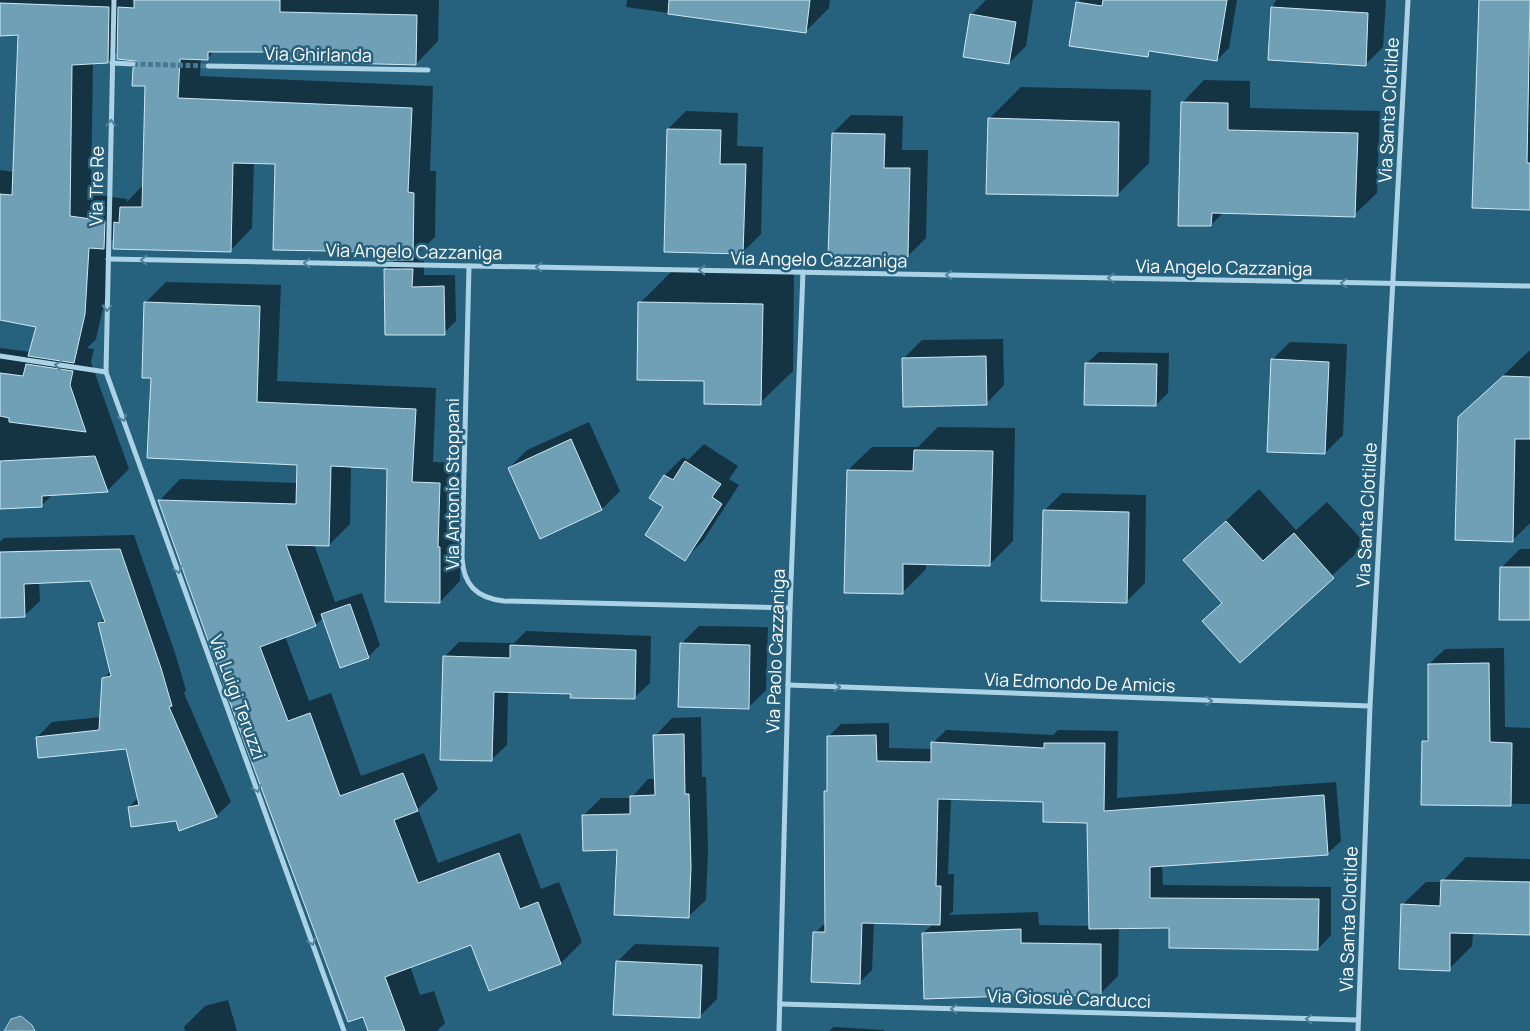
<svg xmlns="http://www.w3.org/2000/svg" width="1530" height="1031" viewBox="0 0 1530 1031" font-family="Manrope,sans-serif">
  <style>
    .water { fill: #648da0; stroke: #a0d1e6 }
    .shadow { fill: #0007; fill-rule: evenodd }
    .building { fill: #6fa0b6; stroke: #cfe9f4 }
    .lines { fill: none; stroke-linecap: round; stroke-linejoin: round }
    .street-tunnel { stroke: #477991; stroke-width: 5; stroke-dasharray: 5 2.5; stroke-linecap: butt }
    .street { stroke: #acd3e5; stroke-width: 5 }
    .oneway { stroke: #4e839d }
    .labels { text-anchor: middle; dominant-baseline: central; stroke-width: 5; stroke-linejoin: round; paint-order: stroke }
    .street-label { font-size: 18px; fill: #fff; stroke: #26617e }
  </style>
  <rect width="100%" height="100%" fill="#26617e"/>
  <!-- water -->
  <polygon class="water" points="21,1016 32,1025 35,1031 4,1031 11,1019"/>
  <!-- shadow -->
  <g class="shadow">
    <path d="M0,0H439L438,41L416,64L268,51L215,50L207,59L201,58L200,76L433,86L430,171H436L435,237L414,257L424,258V275H455L456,321L444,333L386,269L396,259L276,163L254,162L252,228L230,251L115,237L110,242L107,291L96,339L87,348L94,349L91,362L129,469L107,491L53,494L42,505L0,508V348L31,352L37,326L0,318V170L14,172L19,34H0ZM119,51L137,59L146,85L143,185L127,202V199L91,194L93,63L107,62Z"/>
    <polygon points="627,0 830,0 829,8 805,32 626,7"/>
    <polygon points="986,0 1033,0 1026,46 1009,63 971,15"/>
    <polygon points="1080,0 1237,0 1229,48 1217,60 1153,50 1148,55 1077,3"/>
    <polygon points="1276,0 1386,0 1383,47 1365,65 1272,8"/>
    <polygon points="1480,0 1530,0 1530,208"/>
    <polygon points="1204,80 1250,81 1250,108 1380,111 1377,193 1354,215 1224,212 1211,225 1182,103"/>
    <polygon points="1021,87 1151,90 1149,163 1117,195 989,119"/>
    <polygon points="686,111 738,113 737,146 763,147 761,234 743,252 668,129"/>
    <polygon points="851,115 903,116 902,150 928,150 926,238 908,256 833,133"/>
    <polygon points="672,271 794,272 793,371 760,403 640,303"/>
    <polygon points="166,282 281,285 277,381 436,388 433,462 460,463 459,527 460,527 460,581 440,602 389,468 351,466 350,524 329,545 314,544 335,602 362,593 380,645 368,657 324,617 315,625 285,636 309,701 331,693 361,776 424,753 438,789 418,809 438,863 520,833 541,889 559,882 582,942 561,963 489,989 472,943 410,966 420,995 434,991 445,1023 437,1031 369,1031 222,675 160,500 180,479 298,483 298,464 152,377 145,303"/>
    <polygon points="1003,339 1004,385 986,404 904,358 922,340"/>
    <polygon points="1290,342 1347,344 1343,435 1325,453 1272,360"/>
    <polygon points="1530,350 1530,523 1512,541 1459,418"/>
    <polygon points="1099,352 1169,353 1168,393 1156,405 1086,364"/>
    <polygon points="589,422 620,491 602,509 509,468 527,450"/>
    <polygon points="938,427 1015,428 1013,541 990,564 926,563 926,569 902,593 848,470 872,447 918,447"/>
    <polygon points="704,444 738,466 729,479 739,485 703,541 685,559 665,506 651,498 665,475 683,457 688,460"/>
    <polygon points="1259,489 1296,530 1327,502 1366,544 1240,661 1204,621 1223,602 1185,560"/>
    <polygon points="1062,493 1146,495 1145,583 1127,601 1044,511"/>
    <polygon points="134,535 175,653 186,690 184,693 231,802 216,816 176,820 129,807 138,798 127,748 37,737 52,722 101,717 103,679 111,671 100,623 104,618 91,580 39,582 40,601 25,615 0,616 0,542 4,538"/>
    <polygon points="1520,549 1530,549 1530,619 1502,567"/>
    <polygon points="699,626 768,627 766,690 748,708 681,644"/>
    <polygon points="526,631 651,636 650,683 634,698 572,693 508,691 507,745 491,760 444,657 459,642 514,643"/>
    <polygon points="1504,648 1505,727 1530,728 1530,804 1422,803 1423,742 1430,736 1429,664 1445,649"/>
    <polygon points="701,717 702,777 706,777 708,849 706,900 688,917 583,816 601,798 631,798 648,779 656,779 655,736 672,718"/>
    <path d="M889,723V748L933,749V743L946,730L1053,735L1058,730L1118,731L1117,798L1336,782L1341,841L1327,854L1162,865L1163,885L1331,887V935L1318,949L1170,926L1119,927L1118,976L1100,994L923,933L933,924L874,922L872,970L859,983L815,933L827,921L825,792L829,788L828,737L841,724ZM951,798L1044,801L1088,822L1090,926L1039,925L1038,912L949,915L953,911L954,874H948Z"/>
    <polygon points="1466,857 1530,859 1530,934 1473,933 1472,946 1449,969 1402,905 1426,882 1442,882"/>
    <polygon points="635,944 719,947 717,999 699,1017 617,962"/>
    <polygon points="228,1000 237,1031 185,1031 184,1027 205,1006"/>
    <polygon points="834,1027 884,1030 884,1031 829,1031"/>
  </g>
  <!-- building -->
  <g class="building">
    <polygon points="134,0 280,0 280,12 417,15 416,65 267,61 267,52 208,52 208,60 180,59 178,98 412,108 408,192 414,193 413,260 384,260 384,252 273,250 275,164 233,163 231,252 113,249 114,222 119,223 120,207 142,207 145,86 132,86 133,68 137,65 136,61 117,59 118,7 134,8"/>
    <polygon points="669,0 810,0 806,33 668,14"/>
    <polygon points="1103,0 1227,0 1217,61 1149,51 1148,57 1069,46 1076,2 1102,6"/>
    <polygon points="1479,0 1530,0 1527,163 1530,163 1530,210 1472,208"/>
    <polygon points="0,3 109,7 108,63 72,65 70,216 105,221 104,249 89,248 85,314 74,363 28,356 36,327 0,320 0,194 12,195 18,35 0,36"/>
    <polygon points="1271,7 1368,13 1366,66 1268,60"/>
    <polygon points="970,14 1016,22 1009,64 963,57"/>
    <polygon points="1181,102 1228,103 1228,130 1358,133 1355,217 1212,213 1211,226 1178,226"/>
    <polygon points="988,118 1119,122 1118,196 986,194"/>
    <polygon points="667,129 721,130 720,164 746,164 743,254 664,252"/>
    <polygon points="832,133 885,134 884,168 910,168 908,257 828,256"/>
    <polygon points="384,269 413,269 412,287 444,286 445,335 385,335"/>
    <polygon points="144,302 260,306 257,402 416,409 412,482 440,483 438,547 440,547 440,603 385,602 387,469 331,466 329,546 286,545 316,626 260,647 288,721 310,713 340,796 403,773 418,811 394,820 418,883 499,853 520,909 538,902 561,964 489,991 471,945 385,977 405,1031 368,1031 363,1017 348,1022 242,736 158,500 296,504 297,465 147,458 151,378 142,378"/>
    <polygon points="638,302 763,304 761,405 704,404 704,381 637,380"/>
    <polygon points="986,356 987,405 903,407 902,358"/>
    <polygon points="1271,359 1329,362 1325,454 1267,452"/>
    <polygon points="1085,363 1157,364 1156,406 1084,405"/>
    <polygon points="26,364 73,371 70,385 86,432 9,422 9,418 0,416 0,373 23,376"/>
    <polygon points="1503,376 1530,377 1530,439 1515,439 1513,542 1455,540 1458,417"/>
    <polygon points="571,439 602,510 540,539 508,468"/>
    <polygon points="914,450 993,451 990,566 903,564 903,594 844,593 847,470 913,471"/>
    <polygon points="95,456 108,492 42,496 42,507 0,509 0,461"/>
    <polygon points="685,461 721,484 712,497 722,504 685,561 645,535 663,507 649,498 664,475 673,480"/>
    <polygon points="1043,510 1129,512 1127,603 1041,601"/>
    <polygon points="1226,521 1263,561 1294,533 1334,578 1240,663 1202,621 1222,603 1183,560"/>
    <polygon points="120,549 161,668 172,706 169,707 217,817 179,831 176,821 131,827 128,807 139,805 126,749 38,758 36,737 99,730 102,678 111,676 98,623 105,622 90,581 24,584 25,617 0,618 0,552"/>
    <polygon points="1500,567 1530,567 1530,620 1499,620"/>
    <polygon points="350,604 369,658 340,668 321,614"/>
    <polygon points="680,643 750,645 749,709 678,707"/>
    <polygon points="510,645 636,650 635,699 570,698 571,694 494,692 492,761 440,760 443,656 510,658"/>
    <polygon points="1489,663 1490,742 1512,743 1511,806 1421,805 1422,741 1428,741 1428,664"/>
    <polygon points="684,734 685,794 689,794 691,867 689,918 614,915 617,850 583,851 582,815 630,814 630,796 655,795 653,735"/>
    <polygon points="876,735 877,761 931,762 931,742 1044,748 1044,743 1105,743 1104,811 1324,795 1328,855 1150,867 1150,898 1319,899 1318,950 1169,948 1169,928 1089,929 1087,823 1043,822 1043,802 938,799 936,886 941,886 940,925 862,923 860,984 811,982 813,932 825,932 824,791 827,791 827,736"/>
    <polygon points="1441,880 1530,882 1530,935 1450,933 1450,971 1399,969 1401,904 1440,906"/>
    <polygon points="1021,929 1021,943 1101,944 1101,996 1037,995 924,999 922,933"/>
    <polygon points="616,961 702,965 700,1018 613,1015"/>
  </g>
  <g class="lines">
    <!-- street-tunnel -->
    <polyline class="street-tunnel" points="133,64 208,66"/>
    <!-- street -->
    <g class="street">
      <polyline points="114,0 106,372 344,1031"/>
      <polyline points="112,63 133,64"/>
      <polyline points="208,66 428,70"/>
      <polyline points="108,259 1530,286"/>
      <path d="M469,266L462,557C463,584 476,598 504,601L790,608"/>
      <polyline points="0,356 106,372"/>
      <polyline points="788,685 1370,706"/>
      <polyline points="780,1004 1358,1020"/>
      <polyline points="779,1031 790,608 803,272"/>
      <polyline points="1358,1031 1370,706 1408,0"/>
    </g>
  </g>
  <!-- one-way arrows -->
  <defs><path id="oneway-chevron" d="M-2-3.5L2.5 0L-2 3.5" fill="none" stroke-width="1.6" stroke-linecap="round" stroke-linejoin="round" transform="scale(1.25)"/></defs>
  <g class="oneway">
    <use href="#oneway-chevron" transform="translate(111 123) rotate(-89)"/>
    <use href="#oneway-chevron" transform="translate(144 260) rotate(-179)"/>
    <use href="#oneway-chevron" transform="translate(307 263) rotate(-179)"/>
    <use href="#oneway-chevron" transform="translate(539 267) rotate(-179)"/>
    <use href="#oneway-chevron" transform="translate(702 270) rotate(-179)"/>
    <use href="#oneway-chevron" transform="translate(949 275) rotate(-179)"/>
    <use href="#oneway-chevron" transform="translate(1111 278) rotate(-179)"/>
    <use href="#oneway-chevron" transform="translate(1344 283) rotate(-179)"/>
    <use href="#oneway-chevron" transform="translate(107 308) rotate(91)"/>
    <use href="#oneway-chevron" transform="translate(58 365) rotate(-172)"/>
    <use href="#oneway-chevron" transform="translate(123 418) rotate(70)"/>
    <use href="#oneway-chevron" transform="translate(178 570) rotate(70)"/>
    <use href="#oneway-chevron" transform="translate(837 687) rotate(2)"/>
    <use href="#oneway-chevron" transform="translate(1209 701) rotate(2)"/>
    <use href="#oneway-chevron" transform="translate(257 789) rotate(70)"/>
    <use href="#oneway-chevron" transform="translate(312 942) rotate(70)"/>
    <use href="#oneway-chevron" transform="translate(954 1009) rotate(-178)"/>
    <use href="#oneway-chevron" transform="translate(1309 1019) rotate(-178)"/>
  </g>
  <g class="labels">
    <!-- street labels -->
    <g class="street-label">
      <text transform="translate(318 54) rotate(1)">Via Ghirlanda</text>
      <text transform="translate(1388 110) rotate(-87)">Via Santa Clotilde</text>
      <text transform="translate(96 186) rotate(-89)">Via Tre Re</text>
      <text transform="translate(414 251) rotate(1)">Via Angelo Cazzaniga</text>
      <text transform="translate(819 259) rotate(1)">Via Angelo Cazzaniga</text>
      <text transform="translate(1224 267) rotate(1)">Via Angelo Cazzaniga</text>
      <text transform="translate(452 484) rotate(-90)">Via Antonio Stoppani</text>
      <text transform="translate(1366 515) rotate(-87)">Via Santa Clotilde</text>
      <text transform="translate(775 651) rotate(-88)">Via Paolo Cazzaniga</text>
      <text transform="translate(1080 682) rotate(2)">Via Edmondo De Amicis</text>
      <text transform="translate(238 697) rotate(70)">Via Luigi Teruzzi</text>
      <text transform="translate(1348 919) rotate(-88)">Via Santa Clotilde</text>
      <text transform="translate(1069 998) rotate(2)">Via Giosuè Carducci</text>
    </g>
  </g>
</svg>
